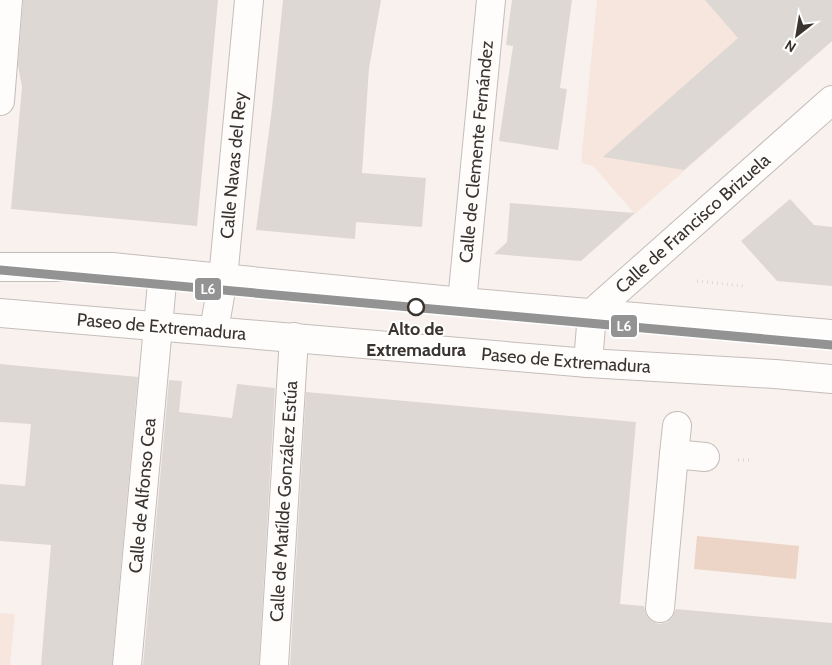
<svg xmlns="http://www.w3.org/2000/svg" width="832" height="665" viewBox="0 0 832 665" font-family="Cabin,sans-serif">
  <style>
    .built { fill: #f7e6dd }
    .green { fill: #ecd4c6 }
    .building { fill: #ded8d4 }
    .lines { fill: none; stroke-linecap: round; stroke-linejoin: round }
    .pedestrian-casing { stroke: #c4bdba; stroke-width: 30 }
    .minor-casing { stroke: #c4bdba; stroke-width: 30 }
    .primary-casing { stroke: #c4bdba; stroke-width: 30 }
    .path { stroke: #dad8d6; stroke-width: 3; stroke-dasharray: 1 4; stroke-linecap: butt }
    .pedestrian { stroke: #fefdfc; stroke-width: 28 }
    .minor { stroke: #fefdfc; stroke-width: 28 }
    .primary { stroke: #fefdfc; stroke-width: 28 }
    .metro-1-casing { stroke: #fff; stroke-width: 12 }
    .metro-1 { stroke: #939393; stroke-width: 9 }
    .stop-dot { fill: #fff; stroke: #3a3430; stroke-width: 2.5 }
    .labels { text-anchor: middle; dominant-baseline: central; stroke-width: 4; stroke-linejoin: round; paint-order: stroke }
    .street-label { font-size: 18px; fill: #3a3430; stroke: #fff }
    .stop-label { font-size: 18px; font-weight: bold; fill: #3a3430; stroke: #fff }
    .line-badge { stroke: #fff; stroke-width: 2 }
    .badge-label { font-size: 14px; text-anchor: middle; font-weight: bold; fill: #fff }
  </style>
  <rect width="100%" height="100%" fill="#f9f1ed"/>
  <!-- built -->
  <g class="built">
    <polygon points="597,0 828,0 832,41 635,214 593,166 581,163"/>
    <polygon points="0,613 15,614 10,665 0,665"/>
  </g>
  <!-- green -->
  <polygon class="green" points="697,536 799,546 796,579 694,569"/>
  <!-- building -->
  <g class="building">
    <polygon points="23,0 218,0 197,226 11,209 22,87 18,66"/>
    <polygon points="283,0 381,0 369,68 362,173 426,178 422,227 356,222 355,239 256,230 272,108"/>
    <polygon points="512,0 572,0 560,88 567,89 558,150 499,141 513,46 506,45"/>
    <polygon points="705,0 832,0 832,41 684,170 603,157 738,38"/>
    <polygon points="790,199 814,225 832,227 832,286 777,281 741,241"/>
    <polygon points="510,203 548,206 635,213 581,261 494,254 507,242"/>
    <polygon points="0,364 138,377 112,665 41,665 51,545 0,541 0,484 25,486 31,424 0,422"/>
    <polygon points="169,380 182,381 179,412 232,418 237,384 275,388 259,665 143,665"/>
    <polygon points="306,392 636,422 620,604 644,606 646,614 651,620 659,624 667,622 672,617 676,609 832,623 832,665 290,665"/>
  </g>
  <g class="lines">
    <defs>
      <g id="pedestrian">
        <polyline points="677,426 674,454 705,457"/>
        <polyline points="660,608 674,454"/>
      </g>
      <g id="minor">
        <polyline points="0,101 8,0"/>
        <path id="s1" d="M462,302L491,0"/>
        <path id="s2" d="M214,330L223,279L249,0"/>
        <path id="s3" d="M588,363L592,313L832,100"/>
        <path id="s4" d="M127,665L163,272"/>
        <path id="s5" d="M274,665L294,337"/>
      </g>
      <g id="primary">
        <polyline points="0,267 112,267 462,302 832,334"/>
        <path id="s6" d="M0,313L588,363L775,374L832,379"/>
      </g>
    </defs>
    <!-- pedestrian casing -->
    <use href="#pedestrian" class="pedestrian-casing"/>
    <!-- minor casing -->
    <use href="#minor" class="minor-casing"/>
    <!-- primary casing -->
    <use href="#primary" class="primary-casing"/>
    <!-- path -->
    <g class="path">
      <polyline points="697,281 744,286"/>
      <polyline points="738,460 750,460"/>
    </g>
    <!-- pedestrian -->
    <use href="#pedestrian" class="pedestrian"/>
    <!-- minor -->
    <use href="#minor" class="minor"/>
    <!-- primary -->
    <use href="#primary" class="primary"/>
    <defs>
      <polyline id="metro-1" points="0,270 832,345"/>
    </defs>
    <!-- metro-1 casing -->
    <use href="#metro-1" class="metro-1-casing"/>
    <!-- metro-1 -->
    <use href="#metro-1" class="metro-1"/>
  </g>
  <!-- markers -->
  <circle class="stop-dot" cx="416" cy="307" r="8"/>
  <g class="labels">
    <!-- street labels -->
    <g class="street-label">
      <text stroke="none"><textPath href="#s1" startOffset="151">Calle de Clemente Fernández</textPath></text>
      <text stroke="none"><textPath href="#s2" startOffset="166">Calle Navas del Rey</textPath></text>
      <text stroke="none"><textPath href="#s3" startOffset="185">Calle de Francisco Brizuela</textPath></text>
      <text stroke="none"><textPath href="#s6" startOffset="162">Paseo de Extremadura</textPath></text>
      <text stroke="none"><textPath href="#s6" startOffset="568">Paseo de Extremadura</textPath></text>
      <text stroke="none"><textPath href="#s4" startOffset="170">Calle de Alfonso Cea</textPath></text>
      <text stroke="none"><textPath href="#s5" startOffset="164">Calle de Matílde González Estúa</textPath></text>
    </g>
    <!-- stop labels -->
    <g class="stop-label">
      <text x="416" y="329">Alto de<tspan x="416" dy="21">Extremadura</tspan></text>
    </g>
  </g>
  <g class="line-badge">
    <rect x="194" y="277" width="28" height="24" rx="5" fill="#939393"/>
    <rect x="610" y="314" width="28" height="24" rx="5" fill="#939393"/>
  </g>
  <g class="badge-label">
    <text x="208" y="294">L6</text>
    <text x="624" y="331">L6</text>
  </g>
  <!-- north arrow -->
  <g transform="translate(797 35) rotate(211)" stroke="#ffffff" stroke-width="4" paint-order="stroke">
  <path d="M0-4L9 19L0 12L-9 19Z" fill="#3a3430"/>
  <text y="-8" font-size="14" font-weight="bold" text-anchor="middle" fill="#3a3430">N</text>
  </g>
</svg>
